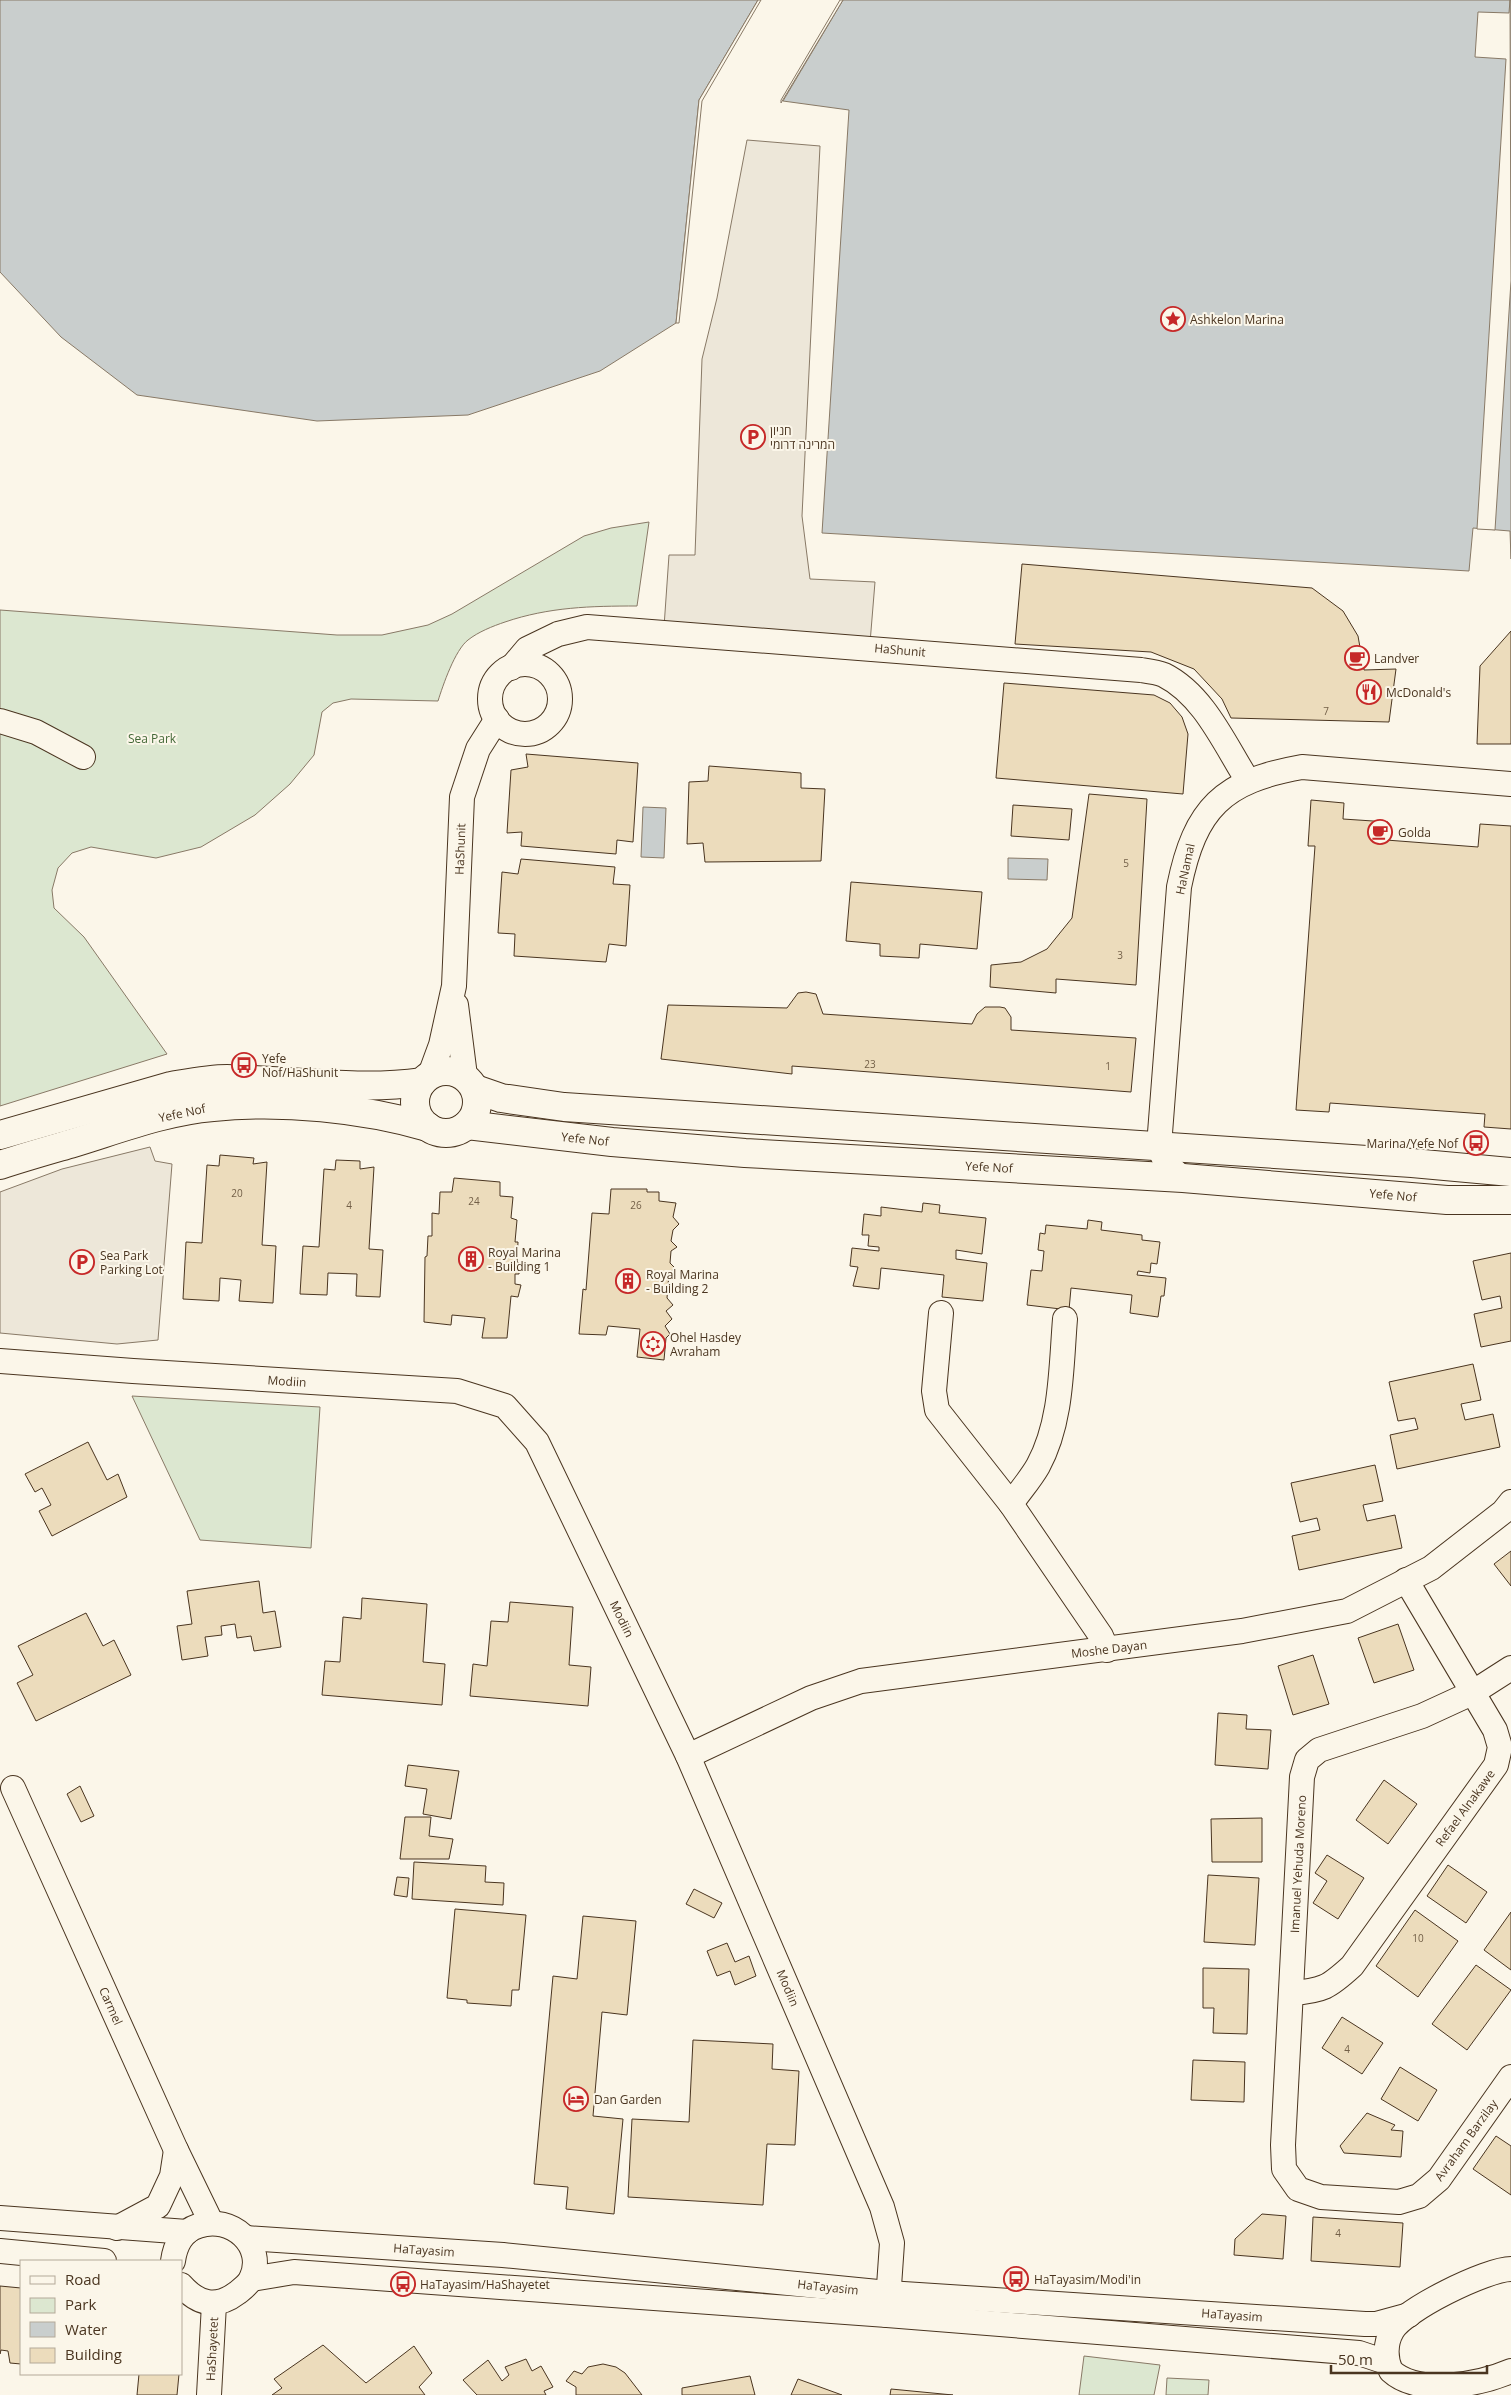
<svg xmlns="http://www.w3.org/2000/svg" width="1511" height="2395" viewBox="0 0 1511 2395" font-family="'Open Sans','Noto Sans Hebrew',sans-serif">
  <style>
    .green { fill: #dce7d0; stroke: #887966 }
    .parking { fill: #ede7d9; stroke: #887966 }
    .water { fill: #c9cecd; stroke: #887966 }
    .pier { fill: #fbf6e9; stroke: #887966 }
    .building { fill: #ecdcbc; stroke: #4a3520 }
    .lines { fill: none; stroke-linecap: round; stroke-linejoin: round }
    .minor-casing { stroke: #4a3520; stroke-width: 26 }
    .major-casing { stroke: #4a3520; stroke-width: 30 }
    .minor { stroke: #fbf6e9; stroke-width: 24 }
    .major { stroke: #fbf6e9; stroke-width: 28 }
    .labels { text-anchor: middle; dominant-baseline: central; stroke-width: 4; stroke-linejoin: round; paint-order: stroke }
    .number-label { font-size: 10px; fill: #725f47 }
    .poi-label { font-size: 12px; fill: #4a3520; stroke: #fbf6e9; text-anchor: start }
    .street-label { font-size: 12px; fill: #4a3520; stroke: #fbf6e9 }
    .park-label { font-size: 12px; fill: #436837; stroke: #fbf6e9 }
  </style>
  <rect width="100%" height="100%" fill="#fbf6e9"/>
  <!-- green -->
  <g class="green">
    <path d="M649,522L637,606C591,606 549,607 505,622C493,626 478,632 468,640C455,650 443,685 438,701L351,699L333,703L322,712L314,755L290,784L255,815L201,847L156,858L91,847L72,853L58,868L52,890L54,908L84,937L167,1054L0,1106V610L337,635H382L428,625L452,614L584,536L611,528Z"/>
    <polygon points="132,1396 320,1407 311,1548 200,1540"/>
    <polygon points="1084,2356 1160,2365 1154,2395 1079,2395"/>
    <polygon points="1167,2378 1209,2380 1208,2395 1166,2395"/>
  </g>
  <!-- parking -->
  <g class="parking">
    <polygon points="747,140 820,146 802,516 810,579 875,582 870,643 664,627 669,555 695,555 702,359 717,298"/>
    <polygon points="150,1147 155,1161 172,1164 158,1340 117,1344 0,1333 0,1192 62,1169"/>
  </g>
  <!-- water -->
  <g class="water">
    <polygon points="0,0 758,0 699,100 676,323 600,371 468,415 317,421 137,395 61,337 0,272"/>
    <polygon points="843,0 1511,0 1511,559 1510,531 1473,528 1469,571 822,533 849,110 783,101"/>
    <polygon points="643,807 666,808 664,858 641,857"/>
    <polygon points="1008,858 1048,859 1047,880 1008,879"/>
  </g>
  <!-- pier -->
  <g class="pier">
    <polygon points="758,0 761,0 702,101 679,323 676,323 699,100"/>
    <polygon points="840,0 843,0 781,103 781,100"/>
    <polygon points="1510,0 1511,281 1495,530 1477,529 1506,59 1475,57 1478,12 1509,13"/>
  </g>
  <!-- building -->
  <g class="building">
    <polygon points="1022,564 1312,588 1343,611 1358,636 1364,670 1396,669 1389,722 1231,718 1222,699 1194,669 1151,652 1015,644"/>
    <polygon points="1511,631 1511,744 1477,744 1480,666"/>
    <polygon points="1004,683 1154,695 1170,703 1182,717 1188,734 1183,794 996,778"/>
    <polygon points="526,754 638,763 633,842 617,840 616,854 521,846 522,832 507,833 511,770 528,767"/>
    <polygon points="709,766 801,773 801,788 825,789 821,861 705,862 703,843 687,844 689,782 708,781"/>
    <polygon points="1089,794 1147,799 1136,985 1056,979 1056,993 990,987 991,965 1021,962 1047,949 1072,918"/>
    <polygon points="1311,800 1344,803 1343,819 1388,822 1386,840 1478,847 1480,824 1511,826 1511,1129 1484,1127 1485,1114 1330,1103 1329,1112 1296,1110 1315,846 1308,846"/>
    <polygon points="1013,805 1072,809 1069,840 1011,836"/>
    <polygon points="521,859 615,867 613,884 630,885 626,946 609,944 606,962 514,956 515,934 498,933 502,872 518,874"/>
    <polygon points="851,882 982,892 977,949 920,944 919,958 880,956 880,944 846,941"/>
    <polygon points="806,992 816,994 823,1014 972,1024 977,1014 985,1007 1000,1007 1005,1008 1011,1017 1011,1030 1136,1038 1131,1092 792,1066 792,1074 661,1059 668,1005 787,1008 798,993"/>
    <polygon points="220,1155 254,1158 253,1164 267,1162 262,1245 276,1246 273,1303 239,1301 241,1280 220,1278 219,1301 183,1299 186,1242 202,1243 207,1165 219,1166"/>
    <polygon points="336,1160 360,1161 360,1169 374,1167 369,1249 383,1250 380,1297 356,1296 357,1274 328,1273 327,1295 300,1294 303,1246 319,1247 324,1169 335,1170"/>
    <polygon points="454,1178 500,1182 500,1196 513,1197 511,1218 517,1220 515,1242 518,1242 517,1262 520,1263 519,1274 515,1274 515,1284 521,1285 518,1297 511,1296 507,1338 482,1338 485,1318 452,1315 451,1325 424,1322 425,1257 427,1256 428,1236 432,1236 432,1213 439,1214 440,1192 452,1192"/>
    <polygon points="611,1189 647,1189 647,1192 659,1192 659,1201 676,1203 673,1217 679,1224 673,1230 671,1241 677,1247 671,1251 670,1263 675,1268 669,1273 667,1298 673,1305 666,1311 672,1319 665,1326 670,1334 666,1338 664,1360 637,1357 640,1329 608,1326 606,1335 579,1334 583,1289 586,1290 592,1213 609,1214"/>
    <polygon points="923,1203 940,1205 939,1213 986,1218 982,1254 956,1250 956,1259 987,1263 983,1301 942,1297 944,1275 881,1268 879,1289 853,1286 858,1267 850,1266 852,1248 879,1251 879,1247 868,1246 869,1235 862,1235 864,1214 881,1216 881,1207 922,1212"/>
    <polygon points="1088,1220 1102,1222 1101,1230 1142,1235 1142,1240 1160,1242 1157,1264 1151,1263 1150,1273 1138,1271 1137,1275 1166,1278 1164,1296 1161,1296 1158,1317 1130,1313 1132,1295 1071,1288 1069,1310 1027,1305 1031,1270 1042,1271 1044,1251 1038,1250 1040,1233 1045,1234 1046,1225 1087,1229"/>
    <polygon points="1511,1253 1511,1341 1481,1347 1474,1314 1502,1308 1500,1296 1482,1300 1473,1261"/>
    <polygon points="1473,1364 1481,1400 1461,1404 1465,1420 1493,1414 1500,1447 1397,1469 1390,1435 1418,1429 1415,1418 1398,1421 1389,1382"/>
    <polygon points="88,1442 107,1480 118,1474 127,1497 52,1536 39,1511 51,1505 42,1488 35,1492 25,1474"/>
    <polygon points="1375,1465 1383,1501 1363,1505 1367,1521 1395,1515 1402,1548 1299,1570 1292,1536 1320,1530 1317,1518 1300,1522 1291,1483"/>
    <polygon points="1511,1551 1511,1586 1494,1564"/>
    <polygon points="259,1581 263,1613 275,1611 281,1647 254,1651 251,1636 237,1638 235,1624 221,1626 222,1635 205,1637 208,1656 182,1660 177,1626 192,1624 187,1591"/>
    <polygon points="362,1598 427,1604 423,1662 445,1664 442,1705 322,1695 325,1661 340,1662 343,1617 361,1619"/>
    <polygon points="510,1602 573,1607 569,1665 591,1667 588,1706 470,1696 473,1664 487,1666 491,1621 508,1622"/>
    <polygon points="86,1613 103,1646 114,1640 131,1675 36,1721 17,1683 33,1675 18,1646"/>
    <polygon points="1398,1624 1414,1670 1374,1683 1358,1638"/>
    <polygon points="1313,1655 1329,1704 1293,1715 1278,1666"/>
    <polygon points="1218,1713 1247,1715 1246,1729 1271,1730 1268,1769 1215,1765"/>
    <polygon points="408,1765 459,1771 451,1819 423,1814 427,1789 405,1786"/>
    <polygon points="1384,1780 1417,1804 1388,1844 1356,1820"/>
    <polygon points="80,1786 94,1816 81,1822 67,1794"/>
    <polygon points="405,1817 431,1817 429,1836 453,1839 449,1859 400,1859"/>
    <polygon points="1262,1818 1262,1862 1212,1862 1211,1819"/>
    <polygon points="1327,1855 1364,1878 1338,1919 1313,1903 1327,1881 1315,1873"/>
    <polygon points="414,1862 486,1866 485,1882 504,1883 503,1905 412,1899"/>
    <polygon points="1448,1865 1487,1892 1466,1923 1427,1896"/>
    <polygon points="1208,1875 1259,1878 1255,1945 1204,1942"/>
    <polygon points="397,1877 409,1878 407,1897 394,1895"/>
    <polygon points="694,1889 722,1903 714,1918 686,1904"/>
    <polygon points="455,1909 526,1915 519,1990 512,1990 511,2006 467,2003 467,2000 447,1998"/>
    <polygon points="1415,1910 1458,1941 1418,1997 1376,1966"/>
    <polygon points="1511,1912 1511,1970 1484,1950"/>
    <polygon points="583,1916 636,1921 627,2015 602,2012 593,2116 623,2119 614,2214 566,2209 568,2187 534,2184 553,1976 577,1979"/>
    <polygon points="727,1943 735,1962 749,1956 756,1976 735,1985 730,1971 717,1976 707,1951"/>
    <polygon points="1476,1965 1511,1990 1467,2050 1432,2024"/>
    <polygon points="1203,1968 1249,1969 1247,2034 1213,2033 1214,2008 1203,2008"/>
    <polygon points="1342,2017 1383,2043 1362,2074 1322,2048"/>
    <polygon points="693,2040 773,2044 772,2069 799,2071 795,2145 767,2144 763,2205 628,2197 632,2119 689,2122"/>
    <polygon points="1193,2060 1245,2062 1244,2102 1191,2100"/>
    <polygon points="1400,2067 1437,2090 1418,2121 1381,2099"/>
    <polygon points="1367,2113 1395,2125 1391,2130 1403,2131 1401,2157 1344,2153 1340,2146"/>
    <polygon points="1496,2136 1511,2146 1511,2195 1473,2169"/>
    <polygon points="1262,2214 1286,2216 1283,2259 1234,2255 1235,2239"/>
    <polygon points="1313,2217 1403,2223 1400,2267 1311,2261"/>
    <polygon points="0,2286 21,2288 21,2364 10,2363 8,2351 1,2350 0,2354"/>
    <polygon points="323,2345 366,2383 414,2346 432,2373 419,2387 425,2395 272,2395 282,2388 274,2379"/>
    <polygon points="526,2359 532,2371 541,2366 553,2387 544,2391 546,2395 477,2395 463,2380 488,2360 502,2381 509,2375 505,2367"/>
    <polygon points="603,2364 616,2367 625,2373 642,2395 576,2395 576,2387 566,2381 574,2371 582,2374 588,2367"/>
    <polygon points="139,2374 179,2374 177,2395 137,2395"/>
    <polygon points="750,2376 755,2395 682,2395 682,2388"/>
    <polygon points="798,2379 842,2395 791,2395"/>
    <polygon points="891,2389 953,2395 890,2395"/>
  </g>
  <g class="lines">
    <defs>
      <g id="minor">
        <circle cx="525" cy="699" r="35"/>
        <path d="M511,668L527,649L558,634L587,627L1141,670C1148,671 1157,672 1164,675C1204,695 1225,745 1248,781"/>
        <polyline points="0,721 36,732 83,757"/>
        <polyline points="456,1005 465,1076"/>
        <polyline points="430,1075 441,1045 454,986 462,797 478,749 497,719"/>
        <path d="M1183,1178C1171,1169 1163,1161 1159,1146L1179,887C1195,808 1223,781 1302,767L1511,784"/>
        <polyline points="941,1313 934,1391 937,1410 1011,1504 1101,1636 1107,1650"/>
        <polyline points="0,1361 133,1371 457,1391 505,1406 537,1442 688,1756 882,2207 892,2243 887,2315"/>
        <path d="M1011,1504C1019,1492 1030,1480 1038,1466C1062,1422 1061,1368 1065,1319"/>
        <polyline points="1511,1668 1472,1693 1422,1716 1319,1750 1307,1760 1302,1777 1283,2145 1284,2169 1298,2189 1321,2197 1399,2202 1419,2196 1439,2179 1511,2077"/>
        <polyline points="688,1756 811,1698 861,1681 1242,1631 1347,1611 1431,1568 1503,1512 1511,1502"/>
        <polyline points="13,1788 176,2150 211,2222"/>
        <path d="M1291,1993C1323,1991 1329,1987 1352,1966L1496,1765L1500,1747L1495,1730L1406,1580"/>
        <polyline points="0,2218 187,2232"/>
        <polyline points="117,2228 158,2206 172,2176 176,2150"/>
        <polyline points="246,2238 503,2255 888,2293 1365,2324 1376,2324 1409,2315"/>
        <polyline points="0,2251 104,2261"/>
        <path d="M173,2261C175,2246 182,2231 198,2226C231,2214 267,2246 251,2279C248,2285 242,2289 237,2293C216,2309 198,2304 181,2285"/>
        <path d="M1511,2269C1487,2269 1403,2310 1392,2331C1385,2343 1385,2359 1391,2371C1417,2395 1476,2386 1511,2371"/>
        <polyline points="251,2279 294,2272 887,2315 1359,2353 1386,2362"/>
        <polyline points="209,2395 214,2304"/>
      </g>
      <g id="major">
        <circle cx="446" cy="1102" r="31"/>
        <polyline points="475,1089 501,1098 564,1107 1412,1163 1511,1172"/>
        <polyline points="467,1125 612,1142 745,1153 1183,1178 1447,1200 1511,1200"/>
        <path d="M0,1135L171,1086C189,1083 209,1079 227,1079C292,1080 358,1091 422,1082"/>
        <path d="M0,1165C24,1157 49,1150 73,1143C119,1129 165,1111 213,1107C281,1100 363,1108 428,1127"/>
      </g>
    </defs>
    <!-- minor casing -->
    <use href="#minor" class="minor-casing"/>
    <!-- major casing -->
    <use href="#major" class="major-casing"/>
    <!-- minor -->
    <use href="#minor" class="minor"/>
    <!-- major -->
    <use href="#major" class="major"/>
  </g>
  <!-- icons -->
  <defs>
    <symbol id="sight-ring" viewBox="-11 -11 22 22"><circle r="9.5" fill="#fbf6e9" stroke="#c62828" stroke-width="1.5"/><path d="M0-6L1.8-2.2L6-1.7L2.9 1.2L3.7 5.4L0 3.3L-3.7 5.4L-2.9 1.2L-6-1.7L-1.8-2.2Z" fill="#c62828"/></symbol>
    <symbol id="parking-ring" viewBox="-11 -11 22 22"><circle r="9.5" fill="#fbf6e9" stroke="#c62828" stroke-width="1.5"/><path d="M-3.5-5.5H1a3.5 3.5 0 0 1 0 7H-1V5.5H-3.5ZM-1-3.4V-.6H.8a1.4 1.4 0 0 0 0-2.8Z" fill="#c62828"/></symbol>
    <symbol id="cafe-ring" viewBox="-11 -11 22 22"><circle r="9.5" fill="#fbf6e9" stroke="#c62828" stroke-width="1.5"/><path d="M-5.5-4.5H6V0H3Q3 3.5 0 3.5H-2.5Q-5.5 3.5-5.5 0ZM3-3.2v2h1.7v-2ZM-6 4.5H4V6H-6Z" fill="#c62828"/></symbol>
    <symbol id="restaurant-ring" viewBox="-11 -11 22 22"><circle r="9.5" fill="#fbf6e9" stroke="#c62828" stroke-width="1.5"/><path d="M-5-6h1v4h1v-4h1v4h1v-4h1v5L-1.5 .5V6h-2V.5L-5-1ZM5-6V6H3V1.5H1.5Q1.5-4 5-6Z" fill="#c62828"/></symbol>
    <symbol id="bus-ring" viewBox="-11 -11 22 22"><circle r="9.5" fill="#fbf6e9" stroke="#c62828" stroke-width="1.5"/><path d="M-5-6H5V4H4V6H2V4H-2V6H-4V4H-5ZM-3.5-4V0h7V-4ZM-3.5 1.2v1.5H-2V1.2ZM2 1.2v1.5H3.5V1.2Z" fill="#c62828"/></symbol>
    <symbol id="building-ring" viewBox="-11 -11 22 22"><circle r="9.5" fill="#fbf6e9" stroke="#c62828" stroke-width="1.5"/><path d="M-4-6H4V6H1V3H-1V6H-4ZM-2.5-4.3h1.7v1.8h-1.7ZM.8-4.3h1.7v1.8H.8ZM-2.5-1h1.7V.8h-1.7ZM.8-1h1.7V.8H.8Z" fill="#c62828"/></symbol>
    <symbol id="synagogue-ring" viewBox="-11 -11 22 22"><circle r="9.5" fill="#fbf6e9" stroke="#c62828" stroke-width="1.5"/><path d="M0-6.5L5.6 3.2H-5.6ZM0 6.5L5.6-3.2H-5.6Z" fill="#c62828"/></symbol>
    <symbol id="hotel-ring" viewBox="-11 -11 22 22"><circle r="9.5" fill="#fbf6e9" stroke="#c62828" stroke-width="1.5"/><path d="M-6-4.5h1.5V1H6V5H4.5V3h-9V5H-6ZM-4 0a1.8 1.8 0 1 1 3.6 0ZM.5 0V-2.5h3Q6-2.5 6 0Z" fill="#c62828"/></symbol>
  </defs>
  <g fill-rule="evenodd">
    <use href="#sight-ring" x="1159" y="305" width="28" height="28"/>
    <use href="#parking-ring" x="739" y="423" width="28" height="28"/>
    <use href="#cafe-ring" x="1343" y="644" width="28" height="28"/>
    <use href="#restaurant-ring" x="1355" y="678" width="28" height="28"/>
    <use href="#cafe-ring" x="1366" y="818" width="28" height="28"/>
    <use href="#bus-ring" x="230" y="1051" width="28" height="28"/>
    <use href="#bus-ring" x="1462" y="1129" width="28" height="28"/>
    <use href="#building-ring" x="457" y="1245" width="28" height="28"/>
    <use href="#parking-ring" x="68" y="1248" width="28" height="28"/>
    <use href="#building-ring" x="614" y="1267" width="28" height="28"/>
    <use href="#synagogue-ring" x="639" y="1330" width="28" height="28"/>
    <use href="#hotel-ring" x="562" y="2085" width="28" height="28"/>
    <use href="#bus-ring" x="1002" y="2265" width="28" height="28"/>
    <use href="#bus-ring" x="389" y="2270" width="28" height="28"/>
  </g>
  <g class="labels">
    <!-- number labels -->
    <g class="number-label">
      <text x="1326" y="711">7</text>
      <text x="1126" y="863">5</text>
      <text x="1120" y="955">3</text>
      <text x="870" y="1064">23</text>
      <text x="1108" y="1066">1</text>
      <text x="237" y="1193">20</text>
      <text x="474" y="1201">24</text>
      <text x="349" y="1205">4</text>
      <text x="636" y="1205">26</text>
      <text x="1418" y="1938">10</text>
      <text x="1347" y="2049">4</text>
      <text x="1338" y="2233">4</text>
    </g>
    <!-- poi labels -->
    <g class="poi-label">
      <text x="1190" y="319">Ashkelon Marina</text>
      <text x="770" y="430">חניון<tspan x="770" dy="14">המרינה דרומי</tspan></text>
      <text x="1374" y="658">Landver</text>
      <text x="1386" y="692">McDonald's</text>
      <text x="1398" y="832">Golda</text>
      <text x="262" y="1058">Yefe<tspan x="262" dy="14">Nof/HaShunit</tspan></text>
      <text x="1458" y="1143" text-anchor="end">Marina/Yefe Nof</text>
      <text x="488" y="1252">Royal Marina<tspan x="488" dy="14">- Building 1</tspan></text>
      <text x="100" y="1255">Sea Park<tspan x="100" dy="14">Parking Lot</tspan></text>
      <text x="646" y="1274">Royal Marina<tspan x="646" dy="14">- Building 2</tspan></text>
      <text x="670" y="1337">Ohel Hasdey<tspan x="670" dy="14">Avraham</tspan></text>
      <text x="594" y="2099">Dan Garden</text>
      <text x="1034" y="2279">HaTayasim/Modi'in</text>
      <text x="420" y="2284">HaTayasim/HaShayetet</text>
    </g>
    <!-- street labels -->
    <g class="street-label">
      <text transform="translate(900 650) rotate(5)">HaShunit</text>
      <text transform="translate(460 849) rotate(-88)">HaShunit</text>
      <text transform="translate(1185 869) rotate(-78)">HaNamal</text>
      <text transform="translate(182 1113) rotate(-12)">Yefe Nof</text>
      <text transform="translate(585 1139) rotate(6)">Yefe Nof</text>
      <text transform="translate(989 1167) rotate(3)">Yefe Nof</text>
      <text transform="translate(1393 1195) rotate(5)">Yefe Nof</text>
      <text transform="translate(287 1381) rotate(4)">Modiin</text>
      <text transform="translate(622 1619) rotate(64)">Modiin</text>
      <text transform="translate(1109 1649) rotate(-7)">Moshe Dayan</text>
      <text transform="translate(1465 1808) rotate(-54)">Refael Alnakawe</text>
      <text transform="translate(1298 1864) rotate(-87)">Imanuel Yehuda Moreno</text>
      <text transform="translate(788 1988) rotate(67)">Modiin</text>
      <text transform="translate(111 2006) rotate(66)">Carmel</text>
      <text transform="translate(1466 2140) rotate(-54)">Avraham Barzilay</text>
      <text transform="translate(424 2250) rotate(4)">HaTayasim</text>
      <text transform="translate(828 2287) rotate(6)">HaTayasim</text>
      <text transform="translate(1232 2315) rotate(4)">HaTayasim</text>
      <text transform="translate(212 2349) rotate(-87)">HaShayetet</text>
    </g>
    <!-- park labels -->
    <g class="park-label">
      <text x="152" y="738">Sea Park</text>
    </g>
  </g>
  <!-- legend -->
  <rect x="20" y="2260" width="162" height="115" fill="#fbf6e9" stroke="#b4a999"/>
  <rect x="30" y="2276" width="25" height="8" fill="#fbf6e9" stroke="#b4a999"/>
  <text x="65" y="2285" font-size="15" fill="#4a3520">Road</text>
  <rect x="30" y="2298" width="25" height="15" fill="#dce7d0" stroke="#b4a999"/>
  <text x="65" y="2310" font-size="15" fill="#4a3520">Park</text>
  <rect x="30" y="2322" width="25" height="15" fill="#c9cecd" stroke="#b4a999"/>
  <text x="65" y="2335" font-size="15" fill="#4a3520">Water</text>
  <rect x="30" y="2348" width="25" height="15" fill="#ecdcbc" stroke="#b4a999"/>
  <text x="65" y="2360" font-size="15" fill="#4a3520">Building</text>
  <!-- scale -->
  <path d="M1331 2365v8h156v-8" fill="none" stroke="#4a3520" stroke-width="2.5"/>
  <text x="1338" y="2365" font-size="15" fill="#4a3520" stroke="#fbf6e9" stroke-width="4" paint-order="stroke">50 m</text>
</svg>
